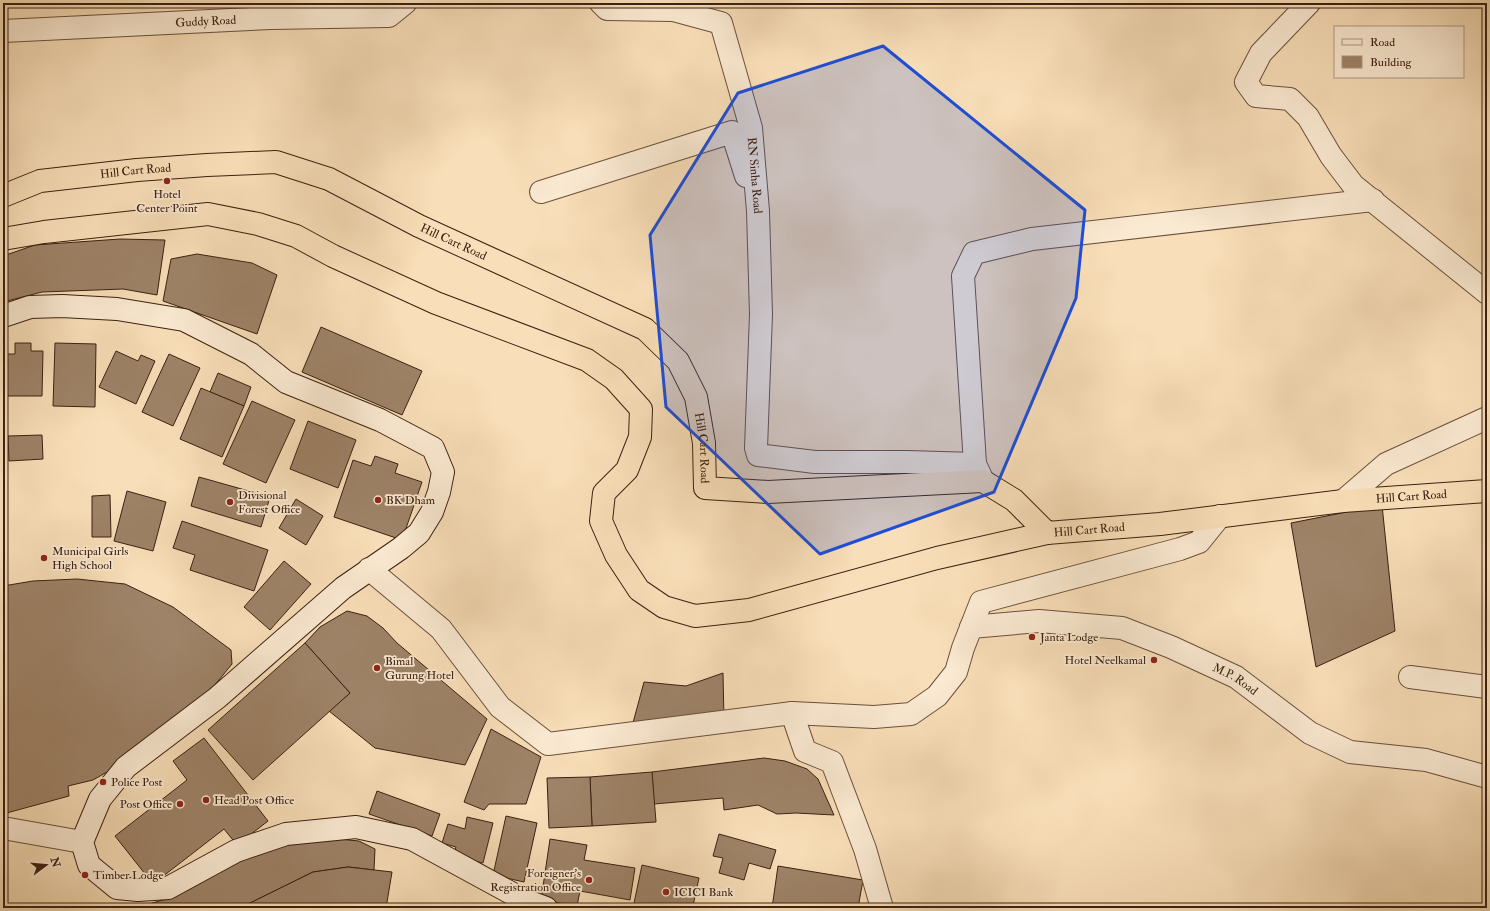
<svg xmlns="http://www.w3.org/2000/svg" width="1490" height="911" viewBox="0 0 1490 911" font-family="'IM FELL Double Pica',serif">
  <style>
    .building { fill: #9e8368; stroke: #3c2011 }
    .lines { fill: none; stroke-linecap: round; stroke-linejoin: round }
    .street-casing { stroke: #6b503b; stroke-width: 24 }
    .secondary-casing { stroke: #3c2011; stroke-width: 24 }
    .highway-casing { stroke: #3c2011; stroke-width: 24 }
    .street { stroke: #fbead2; stroke-width: 22 }
    .secondary { stroke: #fbead2; stroke-width: 22 }
    .highway { stroke: #f9dfb9; stroke-width: 22 }
    .marked { fill: #1d4ed8; fill-opacity: 0.2; stroke: #1d4ed8; stroke-width: 3; stroke-linejoin: round }
    .poi-dot { fill: #8f2418; stroke: #fbead2; stroke-width: 1.5 }
    .labels { text-anchor: middle; dominant-baseline: central; stroke-width: 3.5; stroke-linejoin: round; paint-order: stroke }
    .street-label { font-size: 12px; fill: #3c2011; stroke: #fbead2 }
    .poi-label { font-size: 12px; fill: #3c2011; stroke: #fbead2; text-anchor: start }
  </style>
  <rect width="100%" height="100%" fill="#f9dfb9"/>
  <filter id="stains"><feTurbulence type="fractalNoise" baseFrequency=".005" numOctaves="4"/><feColorMatrix values="0 0 0 0 .2 0 0 0 0 .09 0 0 0 0 .02 0 0 0 .5 -.17"/></filter>
  <radialGradient id="worn" r=".72"><stop offset=".6" stop-color="#630" stop-opacity="0"/><stop offset="1" stop-color="#630" stop-opacity=".3"/></radialGradient>
  <!-- building -->
  <g class="building">
    <polygon points="120,239 165,240 157,295 123,289 42,292 3,302 3,256 35,245"/>
    <polygon points="197,254 252,263 277,275 257,334 163,301 171,259"/>
    <polygon points="321,327 422,371 402,415 302,372"/>
    <polygon points="15,343 31,343 31,351 43,351 42,396 3,396 3,354 15,354"/>
    <polygon points="55,343 96,344 95,407 53,406"/>
    <polygon points="116,351 138,361 141,355 155,361 136,404 99,387"/>
    <polygon points="169,354 200,368 173,426 142,412"/>
    <polygon points="218,373 251,387 244,406 210,392"/>
    <polygon points="201,388 244,406 222,457 180,439"/>
    <polygon points="252,401 295,420 266,483 223,464"/>
    <polygon points="308,421 356,440 338,488 290,469"/>
    <polygon points="42,435 43,459 9,461 8,436"/>
    <polygon points="375,456 398,464 395,473 422,482 402,540 334,517 353,460 371,466"/>
    <polygon points="199,477 270,497 261,527 191,506"/>
    <polygon points="127,491 166,502 153,551 114,541"/>
    <polygon points="110,495 111,537 92,537 92,496"/>
    <polygon points="296,499 323,516 306,545 279,528"/>
    <polygon points="1382,505 1395,631 1316,667 1291,523"/>
    <polygon points="182,521 268,550 254,591 190,570 195,555 173,548"/>
    <polygon points="284,561 311,584 270,630 244,607"/>
    <polygon points="77,579 125,584 173,607 231,650 232,664 196,708 121,764 93,780 68,786 69,796 3,814 3,586 33,581"/>
    <polygon points="347,611 367,616 383,628 397,643 487,719 465,765 375,748 329,711 350,693 305,643 320,627"/>
    <polygon points="305,643 350,693 253,780 208,730"/>
    <polygon points="723,673 724,721 630,734 644,682 686,686"/>
    <polygon points="491,729 541,757 526,804 489,804 484,810 464,802"/>
    <polygon points="204,738 268,821 237,845 224,829 153,884 115,836 187,780 173,761"/>
    <polygon points="764,758 785,761 807,769 818,779 834,815 796,813 777,814 758,805 724,810 723,798 654,804 652,772"/>
    <polygon points="652,772 656,822 592,826 590,777"/>
    <polygon points="590,777 592,826 549,828 547,778"/>
    <polygon points="377,791 440,814 432,836 369,814"/>
    <polygon points="506,816 537,823 524,882 493,875"/>
    <polygon points="467,817 493,823 483,863 453,856 456,847 442,843 448,824 465,829"/>
    <polygon points="719,834 776,850 770,869 749,863 744,880 719,873 723,858 713,856"/>
    <polygon points="328,838 359,841 375,849 374,870 348,867 313,872 240,908 141,908 141,906 174,897 236,861 279,845"/>
    <polygon points="550,839 587,845 584,860 635,868 630,900 580,891 577,906 541,900"/>
    <polygon points="642,865 699,878 693,906 704,908 633,908"/>
    <polygon points="778,866 863,880 858,908 772,908"/>
    <polygon points="348,867 392,872 386,908 240,908 313,872"/>
  </g>
  <g class="lines">
    <defs>
      <g id="street">
        <path id="s1" d="M601,3L607,9L673,10L721,23L751,128L758,211L761,314L756,448L758,455L815,462H907L975,464L983,481"/>
        <polyline points="1309,3 1261,53 1246,82 1256,96 1290,99 1308,117 1331,156 1353,185 1487,293"/>
        <path id="s2" d="M3,31L271,18L389,16L405,3"/>
        <polyline points="541,192 732,132 746,176"/>
        <polyline points="975,464 963,276 974,253 1032,239 1373,200"/>
        <polyline points="1343,501 1386,464 1487,418"/>
        <polyline points="369,569 441,629 500,707 548,744 792,713 874,717 911,714 937,696 956,672 963,648 981,602 1180,549 1199,542 1220,516"/>
        <path id="s3" d="M971,627L1039,621L1122,628L1171,647L1236,677L1310,733L1350,752L1426,760L1487,777"/>
        <polyline points="1410,677 1487,687"/>
        <polyline points="792,713 805,751 832,762 865,849 882,908"/>
        <polyline points="3,828 82,842"/>
      </g>
      <polyline id="secondary" points="3,316 30,307 62,306 117,309 184,320 251,354 286,382 380,420 433,448 443,472 439,492 432,512 419,533 401,548 343,588 217,698 126,767 100,799 82,842 89,865 117,888 138,890 168,888 236,851 286,834 356,827 412,839 522,899 546,908"/>
      <g id="highway">
        <path id="s4" d="M3,196L40,181L137,170L207,165L276,162L329,179L419,226L645,329L678,361L696,397L704,443L705,488L768,492L983,481L1014,500L1047,533L1160,524L1343,501L1487,491"/>
        <polyline points="3,239 44,232 208,214 258,224 296,236 333,256 436,303 587,360 614,379 641,409 640,437 627,470 604,493 601,521 616,555 639,590 664,607 695,616 749,610 937,558 1047,533"/>
      </g>
    </defs>
    <!-- street casing -->
    <use href="#street" class="street-casing"/>
    <!-- secondary casing -->
    <use href="#secondary" class="secondary-casing"/>
    <!-- highway casing -->
    <use href="#highway" class="highway-casing"/>
    <!-- street -->
    <use href="#street" class="street"/>
    <!-- secondary -->
    <use href="#secondary" class="secondary"/>
    <!-- highway -->
    <use href="#highway" class="highway"/>
  </g>
  <!-- marked area -->
  <path class="marked" d="M883,46L1085,210L1076,298L994,492L820,554L666,407L650,235L738,93Z"/>
  <!-- markers -->
  <g class="poi-dot">
    <circle cx="167" cy="181" r="4"/>
    <circle cx="378" cy="500" r="4"/>
    <circle cx="230" cy="502" r="4"/>
    <circle cx="44" cy="558" r="4"/>
    <circle cx="1032" cy="637" r="4"/>
    <circle cx="1154" cy="660" r="4"/>
    <circle cx="377" cy="668" r="4"/>
    <circle cx="103" cy="782" r="4"/>
    <circle cx="206" cy="800" r="4"/>
    <circle cx="180" cy="804" r="4"/>
    <circle cx="85" cy="875" r="4"/>
    <circle cx="589" cy="880" r="4"/>
    <circle cx="666" cy="892" r="4"/>
  </g>
  <g class="labels">
    <!-- street labels -->
    <g class="street-label">
      <text stroke="none"><textPath href="#s2" startOffset="203">Guddy Road</textPath></text>
      <text stroke="none"><textPath href="#s4" startOffset="136">Hill Cart Road</textPath></text>
      <text stroke="none"><textPath href="#s1" startOffset="281">RN Sinha Road</textPath></text>
      <text stroke="none"><textPath href="#s4" startOffset="472">Hill Cart Road</textPath></text>
      <text stroke="none"><textPath href="#s4" startOffset="820">Hill Cart Road</textPath></text>
      <text stroke="none"><textPath href="#s4" startOffset="1588">Hill Cart Road</textPath></text>
      <text stroke="none"><textPath href="#s4" startOffset="1264">Hill Cart Road</textPath></text>
      <text stroke="none"><textPath href="#s3" startOffset="276">M.P. Road</textPath></text>
    </g>
    <!-- poi labels -->
    <g class="poi-label">
      <text x="167" y="194" text-anchor="middle">Hotel<tspan x="167" dy="14">Center Point</tspan></text>
      <text x="238" y="495">Divisional<tspan x="238" dy="14">Forest Office</tspan></text>
      <text x="386" y="500">BK Dham</text>
      <text x="52" y="551">Municipal Girls<tspan x="52" dy="14">High School</tspan></text>
      <text x="1040" y="637">Janta Lodge</text>
      <text x="1146" y="660" text-anchor="end">Hotel Neelkamal</text>
      <text x="385" y="661">Bimal<tspan x="385" dy="14">Gurung Hotel</tspan></text>
      <text x="111" y="782">Police Post</text>
      <text x="214" y="800">Head Post Office</text>
      <text x="172" y="804" text-anchor="end">Post Office</text>
      <text x="581" y="873" text-anchor="end">Foreigner's<tspan x="581" dy="14">Registration Office</tspan></text>
      <text x="93" y="875">Timber Lodge</text>
      <text x="674" y="892">ICICI Bank</text>
    </g>
  </g>
  <!-- margin -->
  <rect width="1490" height="911" fill="none" stroke="#f9dfb9" stroke-width="16"/>
  <rect x="4" y="4" width="1482" height="903" fill="none" stroke="#3c2011" stroke-width="2"/>
  <rect x="8" y="8" width="1474" height="895" fill="none" stroke="#3c2011"/>
  <!-- legend -->
  <rect x="1334" y="26" width="130" height="52" fill="#fbead2" stroke="#af9985"/>
  <rect x="1342" y="39" width="20" height="6" fill="#fbead2" stroke="#af9985"/>
  <text x="1370" y="46" font-size="12" fill="#3c2011">Road</text>
  <rect x="1342" y="56" width="20" height="12" fill="#9e8368" stroke="#af9985"/>
  <text x="1370" y="66" font-size="12" fill="#3c2011">Building</text>
  <!-- north arrow -->
  <g transform="translate(46 865) rotate(74)" stroke="#fbead2" stroke-width="3" paint-order="stroke">
  <path d="M0-3L7 15L0 10L-7 15Z" fill="#3c2011"/>
  <text y="-6" font-size="11" font-weight="bold" text-anchor="middle" fill="#3c2011">N</text>
  </g>
  <rect width="100%" height="100%" filter="url(#stains)"/>
  <rect width="100%" height="100%" fill="url(#worn)"/>
</svg>
